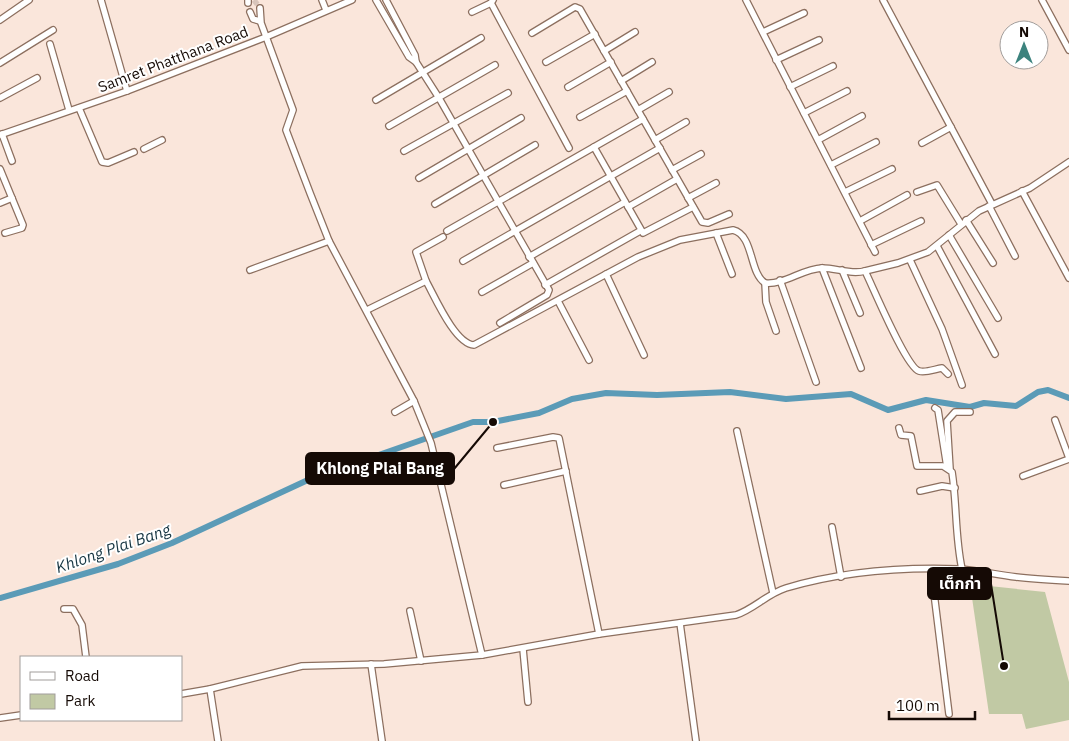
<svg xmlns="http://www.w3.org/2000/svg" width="1069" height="741" viewBox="0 0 1069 741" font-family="'IBM Plex Sans','Noto Sans Thai',sans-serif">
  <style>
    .green { fill: #c1c9a4 }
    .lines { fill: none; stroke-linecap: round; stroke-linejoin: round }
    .canal { stroke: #5b9bb7; stroke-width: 6 }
    .minor-tunnel { stroke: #d8c5bb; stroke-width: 5.5; stroke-dasharray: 5.5 3; stroke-linecap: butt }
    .minor-casing { stroke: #8c6f5f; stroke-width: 8 }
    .minor { stroke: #fff; stroke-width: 5.5 }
    .labels { text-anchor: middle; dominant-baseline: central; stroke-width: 4; stroke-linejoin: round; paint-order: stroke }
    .street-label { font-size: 15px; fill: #150a05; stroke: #fff }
    .water-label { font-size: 16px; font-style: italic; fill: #163542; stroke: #fff }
    .leader { fill: none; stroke: #150a05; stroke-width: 2 }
    .callout-dot { fill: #150a05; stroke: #fff; stroke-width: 2 }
    .callout { fill: #150a05; stroke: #150a05; stroke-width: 2 }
    .callout-label { font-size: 16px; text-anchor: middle; font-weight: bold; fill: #fff }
  </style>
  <rect width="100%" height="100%" fill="#fae6db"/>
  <!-- green -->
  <polygon class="green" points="970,584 1045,592 1069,682 1069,720 1026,729 1022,714 989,714"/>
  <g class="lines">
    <!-- canal -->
    <polyline class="canal" points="0,598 118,564 172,543 310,479 473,422 493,422 539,413 572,399 606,393 657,395 730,392 786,399 851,394 888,410 926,400 970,407 984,403 1016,406 1038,392 1048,390 1069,398"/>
    <!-- minor-tunnel -->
    <polyline class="minor-tunnel" points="254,0 260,8"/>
    <defs>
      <g id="minor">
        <polyline points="101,0 127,91"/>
        <polyline points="248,0 248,3"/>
        <polyline points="322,0 326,10"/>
        <polyline points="376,0 409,57 416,62 439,98 549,290 547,295 500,323"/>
        <polyline points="386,0 415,55 416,62"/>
        <polyline points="746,0 875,252"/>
        <polyline points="883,0 992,204"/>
        <polyline points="1042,0 1069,50"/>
        <polyline points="491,3 569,148"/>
        <polyline points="260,8 261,23 293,110 286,130 310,193 329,241 414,401 431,443 482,655"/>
        <polyline points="250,12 253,19 260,21"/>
        <polyline points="472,12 491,3 493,0"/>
        <polyline points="0,20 29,0"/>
        <polyline points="763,32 804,13"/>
        <polyline points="532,33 575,7 580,9 702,222 708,223 729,214"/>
        <polyline points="50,44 69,110"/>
        <polyline points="604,51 635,32"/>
        <polyline points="776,60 819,40"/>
        <polyline points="546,62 595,34"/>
        <polyline points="0,63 53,30"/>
        <polyline points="621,81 652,62"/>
        <polyline points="568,87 611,62"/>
        <polyline points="790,87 833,66"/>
        <polyline points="0,98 37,78"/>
        <polyline points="376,100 481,38"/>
        <polyline points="79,108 102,162 108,163 134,152"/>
        <polyline points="638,110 669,92"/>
        <polyline points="804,113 847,91"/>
        <polyline points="580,117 627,91"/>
        <polyline points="389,126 495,65"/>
        <polyline points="2,134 12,161"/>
        <polyline points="0,135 127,91 266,37 352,0"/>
        <polyline points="655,140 686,122"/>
        <polyline points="818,140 862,116"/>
        <polyline points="922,143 951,127"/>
        <polyline points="594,147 643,233 693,207"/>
        <polyline points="144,149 162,140"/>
        <polyline points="404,151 508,93"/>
        <polyline points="831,165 876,142"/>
        <polyline points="0,169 23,225 22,228 5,233"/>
        <polyline points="672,170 701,154"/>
        <polyline points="419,178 521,118"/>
        <polyline points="1022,191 1069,278"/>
        <polyline points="845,192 892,169"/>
        <polyline points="917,192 937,185 961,224"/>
        <polyline points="688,198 716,183"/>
        <polyline points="0,203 12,198"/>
        <polyline points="435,204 535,145"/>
        <polyline points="989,206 1015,256"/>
        <polyline points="628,207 677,179"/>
        <polyline points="966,220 993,263"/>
        <polyline points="860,221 907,195"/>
        <polyline points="447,231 643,119"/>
        <polyline points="716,233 732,274"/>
        <polyline points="949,235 998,318"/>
        <polyline points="871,245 921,221"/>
        <polyline points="937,246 995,354"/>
        <polyline points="529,257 625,202"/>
        <polyline points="910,260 942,329 962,385"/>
        <polyline points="463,261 660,148"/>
        <polyline points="822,268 861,368"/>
        <polyline points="250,270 329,241"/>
        <polyline points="842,270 860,313"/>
        <polyline points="865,271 898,263 928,252 979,211 1030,188 1069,162"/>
        <polyline points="606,274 644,355"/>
        <polyline points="780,280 816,382"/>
        <polyline points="426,281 416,252 443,237"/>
        <polyline points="765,283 766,302 776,331"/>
        <polyline points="545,285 640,231"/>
        <polyline points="482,292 533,263"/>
        <polyline points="558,301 589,360"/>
        <path d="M367,310L426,281C435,297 455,344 474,345L638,257L680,240L733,230C754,235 749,273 765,283C784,285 802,269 822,268C837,268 851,275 865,271C873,287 906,367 919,371C926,373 935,369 942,368L948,374"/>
        <polyline points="935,408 938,410 947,467"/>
        <polyline points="395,412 414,401"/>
        <polyline points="1055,420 1069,458"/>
        <path d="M899,428L901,435L911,436L917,466H943L952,472C957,504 955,537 962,569"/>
        <polyline points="737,431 773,593"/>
        <polyline points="497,448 553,437 559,438 599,634"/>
        <polyline points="950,469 947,421 955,412 970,412"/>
        <polyline points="1023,476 1069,459"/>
        <polyline points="504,485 566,471"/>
        <polyline points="920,491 942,486 955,488"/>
        <polyline points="832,527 841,577"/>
        <polyline points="931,569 949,714"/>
        <polyline points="64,609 73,609 82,625 86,657"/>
        <polyline points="410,611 421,661"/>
        <polyline points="680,623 696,741"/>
        <polyline points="523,649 528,702"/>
        <polyline points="371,664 382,741"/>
        <polyline points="210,689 218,741"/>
        <path d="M181,694L210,689L302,666L384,664L482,655L599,634L736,615C754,609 767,594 786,588C840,572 903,567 959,569C978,570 997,575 1016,577C1033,579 1051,580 1069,581"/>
        <polyline points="0,718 21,715"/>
      </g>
    </defs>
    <!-- minor casing -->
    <use href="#minor" class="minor-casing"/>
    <!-- minor -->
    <use href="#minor" class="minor"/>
  </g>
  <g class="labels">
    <!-- street labels -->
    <g class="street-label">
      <text transform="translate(173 59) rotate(-21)">Samret Phatthana Road</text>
    </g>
    <!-- water labels -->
    <g class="water-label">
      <text transform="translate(113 548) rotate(-19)">Khlong Plai Bang</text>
    </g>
  </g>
  <!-- callouts -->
  <path class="leader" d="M493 422L454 469M1004 666L991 584"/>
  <g class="callout-dot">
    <circle cx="493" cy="422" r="5"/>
    <circle cx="1004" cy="666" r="5"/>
  </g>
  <g class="callout">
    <rect x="306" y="453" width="148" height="31" rx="5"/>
    <rect x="928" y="568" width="63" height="31" rx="5"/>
  </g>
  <g class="callout-label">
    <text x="380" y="474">Khlong Plai Bang</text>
    <text x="960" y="589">เต็กก่า</text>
  </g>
  <!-- legend -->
  <rect x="20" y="656" width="162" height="65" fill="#ffffff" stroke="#a19d9b"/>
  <rect x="30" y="672" width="25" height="8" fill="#ffffff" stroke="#a19d9b"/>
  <text x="65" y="681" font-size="15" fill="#150a05">Road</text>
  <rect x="30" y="694" width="25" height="15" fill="#c1c9a4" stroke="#a19d9b"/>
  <text x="65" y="706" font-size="15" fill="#150a05">Park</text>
  <!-- north arrow -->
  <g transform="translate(1024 45)"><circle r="24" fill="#ffffff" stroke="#a19d9b"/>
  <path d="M0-4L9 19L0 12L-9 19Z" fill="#3c837e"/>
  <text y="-8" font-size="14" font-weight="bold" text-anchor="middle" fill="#150a05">N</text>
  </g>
  <!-- scale -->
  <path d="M889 711v8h86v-8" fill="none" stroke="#150a05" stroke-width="2.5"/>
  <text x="896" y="711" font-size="15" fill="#150a05" stroke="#ffffff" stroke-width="4" paint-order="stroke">100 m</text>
</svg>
